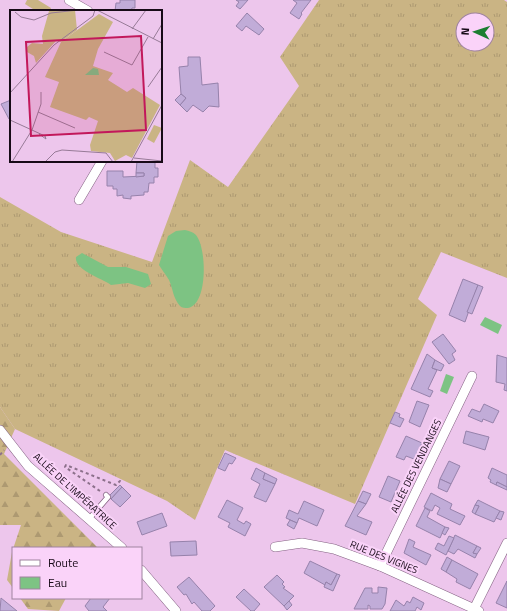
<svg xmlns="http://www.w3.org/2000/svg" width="507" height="611" viewBox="0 0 507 611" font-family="'Titillium Web',sans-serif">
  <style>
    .grass { fill: url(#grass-tufts); fill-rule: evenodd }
    .forest { fill: url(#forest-firs) }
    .pitch { fill: #cab484 }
    .water { fill: #7dc383 }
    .building { fill: #c1acd8; stroke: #9682ab }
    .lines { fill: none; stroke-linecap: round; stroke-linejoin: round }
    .service-casing { stroke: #846283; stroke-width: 6 }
    .minor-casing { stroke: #846283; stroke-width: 10 }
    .path { stroke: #8c708b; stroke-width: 2; stroke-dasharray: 3 3; stroke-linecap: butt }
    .service { stroke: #fff; stroke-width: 4.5 }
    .minor { stroke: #fff; stroke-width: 9 }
    .labels { text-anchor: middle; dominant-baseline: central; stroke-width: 4; stroke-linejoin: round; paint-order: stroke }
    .street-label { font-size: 10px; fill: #170a17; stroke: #fad3f9 }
    .inset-road { fill: none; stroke: #977b97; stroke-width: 1 }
    .view { fill: #c2185b; fill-opacity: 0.15; stroke: #c2185b; stroke-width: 2 }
    .inset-edge { fill: none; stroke: #170a17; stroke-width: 2 }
  </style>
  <defs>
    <pattern id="grass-tufts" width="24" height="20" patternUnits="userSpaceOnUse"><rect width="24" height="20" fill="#cab484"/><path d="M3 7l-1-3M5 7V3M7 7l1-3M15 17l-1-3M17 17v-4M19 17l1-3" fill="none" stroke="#ad9971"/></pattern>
    <pattern id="forest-firs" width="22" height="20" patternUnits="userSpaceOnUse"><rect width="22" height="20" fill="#cab484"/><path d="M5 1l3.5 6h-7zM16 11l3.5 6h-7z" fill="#ad9971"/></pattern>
  </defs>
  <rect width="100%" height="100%" fill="#edc6ec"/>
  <!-- grass -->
  <path class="grass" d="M319,0H504L507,2V278L441,252L418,299L437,315L355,504L225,450L195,520L167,501L15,429L0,407V197L61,232L152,262L190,160L228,187L299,86L280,57ZM463,20H487V44H463Z"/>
  <!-- forest -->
  <g class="forest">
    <polygon points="0,407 15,429 4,454 98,548 13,548 13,588 7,580 12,552 21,525 0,525"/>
    <polygon points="20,598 66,598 59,611 28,609"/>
  </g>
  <!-- pitch -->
  <polygon class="pitch" points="27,0 38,0 51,8 50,11 36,11 25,4"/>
  <!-- water -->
  <g class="water">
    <path d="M185,230C189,231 193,232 196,235C207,248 208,305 188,308C185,308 182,308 180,306C173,298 173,289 169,280C166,275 162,270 159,265L168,236L176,231Z"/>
    <path d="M82,253L108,267H126L148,274L151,284L145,288L128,283L111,285C101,278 74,270 76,257Z"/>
    <polygon points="485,317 502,325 498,334 480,325"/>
    <polygon points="446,374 454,377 447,394 440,391"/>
  </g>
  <!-- building -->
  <g class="building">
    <polygon points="120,0 135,0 135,8 132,8 131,11 115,11 116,3 120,3"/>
    <polygon points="236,0 248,0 240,9 236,6 239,2"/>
    <polygon points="293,0 311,0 301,13 302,14 299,19 290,13 297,3"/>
    <polygon points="247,13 264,29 259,35 246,26 242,31 236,26"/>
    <polygon points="188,57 200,57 202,85 218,83 219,107 209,106 203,112 193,105 187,112 180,105 186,98 181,94 179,67 188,66"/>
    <polygon points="181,94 186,98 180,105 175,100"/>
    <polygon points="11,100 11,118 9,119 1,104"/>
    <polygon points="137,161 155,161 155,168 158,168 158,177 154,177 154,183 149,183 148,192 144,192 144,195 131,196 131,199 123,198 123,195 117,196 117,189 113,189 113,186 107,186 107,171 123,171 123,177 144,176 144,173 136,173"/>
    <polygon points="136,173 144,173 144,176 136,177"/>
    <polygon points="463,279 478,285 465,322 449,315"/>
    <polygon points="478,285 483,287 472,314 467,312"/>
    <polygon points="443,334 456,351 452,354 455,360 449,364 432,342"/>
    <polygon points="427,354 435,360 432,368 437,370 428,389 433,391 430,397 411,389"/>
    <polygon points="497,355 507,358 507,391 504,390 505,384 496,382"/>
    <polygon points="435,360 444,365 441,371 432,368"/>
    <polygon points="417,401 429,405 420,427 409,422"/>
    <polygon points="484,404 499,411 493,423 483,419 482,422 468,416 472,409 480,412"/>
    <polygon points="395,412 400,414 399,417 404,419 400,427 390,423"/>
    <polygon points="466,431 489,437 485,450 463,443"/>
    <polygon points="406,436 422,443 414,459 406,456 404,460 396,457"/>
    <polygon points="225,453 236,458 232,464 229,463 225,471 218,468"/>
    <polygon points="449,461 460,466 451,484 440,479"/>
    <polygon points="256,468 265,473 263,479 275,484 266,502 254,497 260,484 251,479"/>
    <polygon points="492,468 507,475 507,487 497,482 496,485 490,482 491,480 488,478"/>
    <polygon points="265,473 277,479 275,484 263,479"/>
    <polygon points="388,476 400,481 391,502 379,497"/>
    <polygon points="440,479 451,484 447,492 438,488"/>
    <polygon points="497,482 507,487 507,490 496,485"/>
    <polygon points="120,485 122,487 111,499 109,496"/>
    <polygon points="122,487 131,496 120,507 111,499"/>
    <polygon points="363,491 371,494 366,504 358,501"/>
    <polygon points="431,493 452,504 450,509 465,516 460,525 437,514 440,508 435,505 432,511 424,507"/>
    <polygon points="227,500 243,508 237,520 244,524 246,521 251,524 245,536 228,527 230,523 218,517"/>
    <polygon points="478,500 500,511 494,522 475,514 479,506 475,505"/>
    <polygon points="304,501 324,510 317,526 299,518 297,523 286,518 289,510 298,514"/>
    <polygon points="358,501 366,504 357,516 372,522 366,535 345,526"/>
    <polygon points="475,505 479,506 475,514 472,512"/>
    <polygon points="425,508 430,511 427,517 445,527 440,538 416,526"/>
    <polygon points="500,511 504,512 501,520 496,518"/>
    <polygon points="162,513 167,526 142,535 137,522"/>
    <polygon points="290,520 297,523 294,529 287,525"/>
    <polygon points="445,527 449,528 445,535 442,533"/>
    <polygon points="455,535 477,546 473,553 477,554 475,558 458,549 454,554 448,551"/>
    <polygon points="449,536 454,538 446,555 435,549 438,543 444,546"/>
    <polygon points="409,539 415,542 413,547 431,555 426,565 404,553"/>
    <polygon points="196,541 197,555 171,556 170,542"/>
    <polygon points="477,546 481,548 477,554 473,553"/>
    <polygon points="447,557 452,560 446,572 441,569"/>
    <polygon points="452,560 478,574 470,589 456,582 457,579 446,572"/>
    <polygon points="310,561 337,574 331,585 326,582 325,585 304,573"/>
    <polygon points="337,574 340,575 333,591 324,587 326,582 331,585"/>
    <polygon points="277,575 284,582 282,584 285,587 283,588 294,596 284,606 264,587"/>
    <polygon points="189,577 215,606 210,611 202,611 194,602 192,604 186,594 184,595 177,587"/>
    <polygon points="507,581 507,608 496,603"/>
    <polygon points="378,587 387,588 385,604 382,609 370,609 370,606 368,605 368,609 354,609 365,588 372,588 372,593 378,593"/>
    <polygon points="244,589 260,604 254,611 251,611 236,597"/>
    <polygon points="413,597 424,603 421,610 417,607 415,611 390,611 396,600 404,606 407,601 410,603"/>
    <polygon points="1,598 17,611 0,611"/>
    <polygon points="91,598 110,598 103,607 107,611 89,611 85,606"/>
    <polygon points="289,601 292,605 287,610 284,606"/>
  </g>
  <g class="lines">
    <defs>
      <polyline id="service" points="89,519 108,497 106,495"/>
      <g id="minor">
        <polyline points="69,0 88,11"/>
        <polyline points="79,200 102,161"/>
        <polyline points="0,430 28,466 122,548"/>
        <polyline points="275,547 302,543 334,549 380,566 479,611"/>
        <polyline points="380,566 472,376"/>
        <polyline points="141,570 176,611"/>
        <polyline points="473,611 507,543"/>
      </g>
    </defs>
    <!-- service casing -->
    <use href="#service" class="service-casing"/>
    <!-- minor casing -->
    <use href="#minor" class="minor-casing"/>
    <!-- path -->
    <g class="path">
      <polyline points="0,455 4,450"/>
      <polyline points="100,491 65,467 66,465 116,485 120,481 123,483"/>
    </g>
    <!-- service -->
    <use href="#service" class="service"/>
    <!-- minor -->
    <use href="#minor" class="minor"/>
  </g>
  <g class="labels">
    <!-- street labels -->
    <g class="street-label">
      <text transform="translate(416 466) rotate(-64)">ALLÉE DES VENDANGES</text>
      <text transform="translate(75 491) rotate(42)">ALLÉE DE L'IMPÉRATRICE</text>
      <text transform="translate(384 557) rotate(22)">RUE DES VIGNES</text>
    </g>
  </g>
  <!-- overview -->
  <g transform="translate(10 10)">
    <rect width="152" height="152" fill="#edc6ec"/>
    <path d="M89,4L103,12L88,39L83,56L103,63L98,70L117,82L123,78L150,95L122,148L116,145L105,151L100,143L81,141L80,135L88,111L79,107L76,110L40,97L49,72L35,67L51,32Z" fill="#cab484"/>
    <path d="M42,0H65L67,20L51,32L46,31L26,53L24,46L17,42V37L22,33L33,34L32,26L39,1Z" fill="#cab484"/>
    <path d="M144,115L152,118L144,133L137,129Z" fill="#cab484"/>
    <path d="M83,58L88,59L89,65H75Z" fill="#7dc383"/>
    <path class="inset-road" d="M87,0L152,33M5,2L11,7L24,10L41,3L68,0M122,19L136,0M143,29L152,14M94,42L122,55L138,27M138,77L152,57M0,83L44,35L83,6L85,0M28,102L65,118M0,110L35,126L36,129L29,124M124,148L152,151M2,152L22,120L31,94V82M35,152L45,142L52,140L96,143L103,152M121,152L152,95"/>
    <path class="view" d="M131,26L136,120L21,126L16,32Z"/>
    <rect width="152" height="152" class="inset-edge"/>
  </g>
  <!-- legend -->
  <rect x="12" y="547" width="130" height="52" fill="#fad3f9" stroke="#9f839f"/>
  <rect x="20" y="560" width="20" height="6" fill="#ffffff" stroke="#9f839f"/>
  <text x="48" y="567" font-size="12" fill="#170a17">Route</text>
  <rect x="20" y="577" width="20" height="12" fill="#7dc383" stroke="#9f839f"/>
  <text x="48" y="587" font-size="12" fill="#170a17">Eau</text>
  <!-- north arrow -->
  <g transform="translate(475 32) rotate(273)"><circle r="19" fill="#fad3f9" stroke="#9f839f"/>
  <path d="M0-3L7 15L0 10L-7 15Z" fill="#1b7e31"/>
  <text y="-6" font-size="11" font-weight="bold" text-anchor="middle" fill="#170a17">N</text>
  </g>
</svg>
